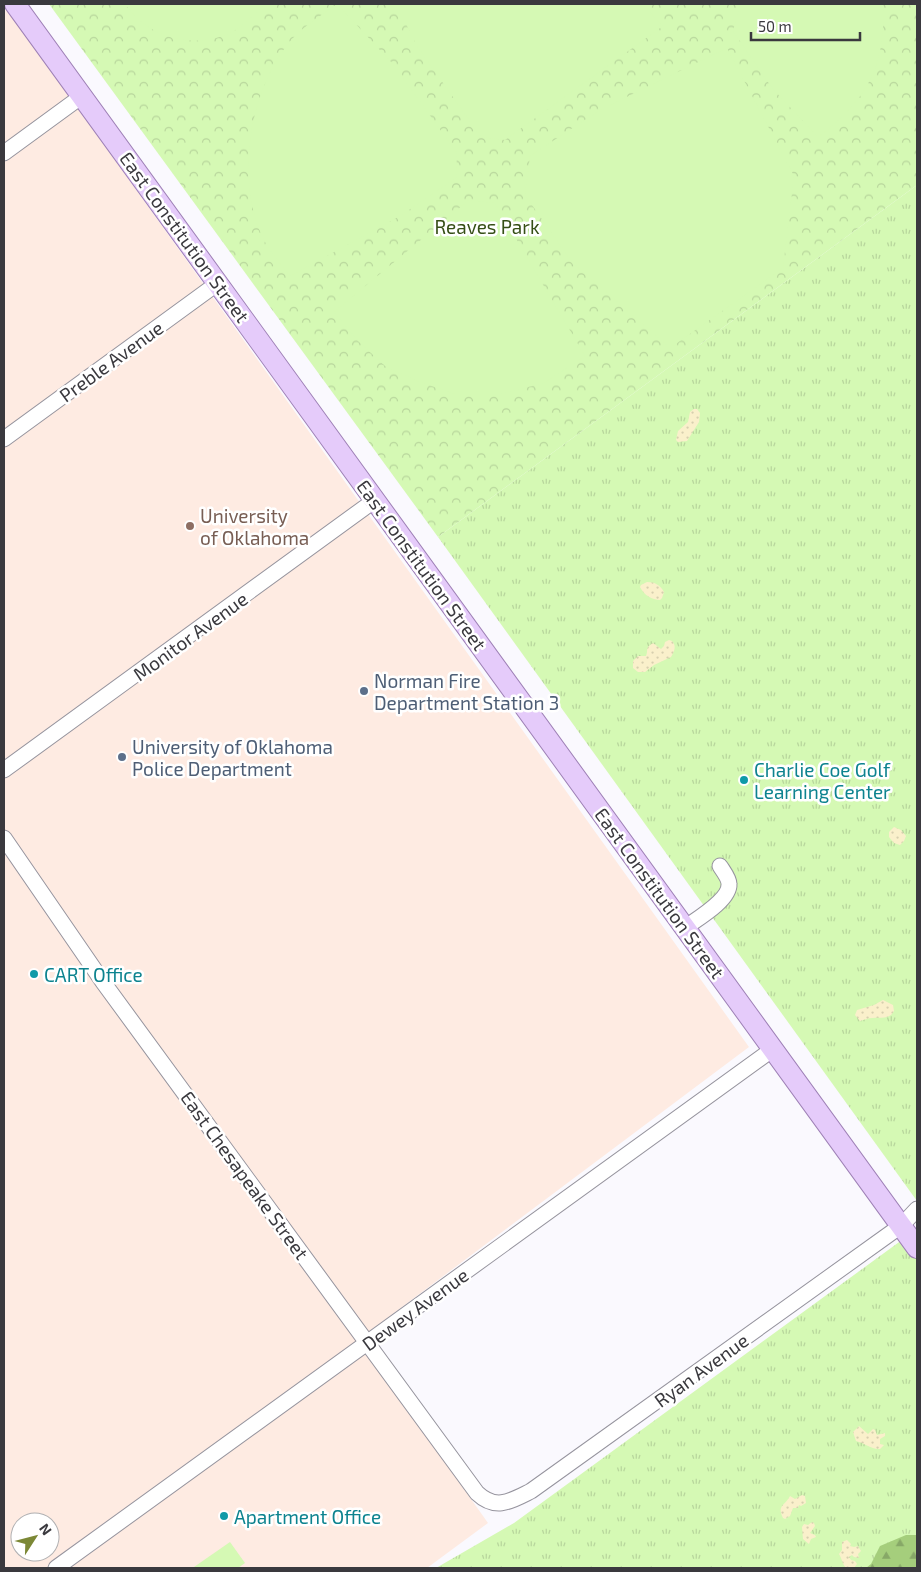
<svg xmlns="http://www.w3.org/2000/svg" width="921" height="1572" viewBox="0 0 921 1572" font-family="'Exo 2',sans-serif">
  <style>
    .education { fill: #feebe2; fill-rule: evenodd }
    .grass { fill: url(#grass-tufts) }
    .forest { fill: url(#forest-firs) }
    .sand { fill: url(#sand-dots) }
    .park { fill: url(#park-crowns) }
    .pitch { fill: #d5f9b4 }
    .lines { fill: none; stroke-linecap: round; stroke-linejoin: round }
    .minor-casing { stroke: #96949e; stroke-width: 17 }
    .major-casing { stroke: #9e81b6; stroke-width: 22 }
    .minor { stroke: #fff; stroke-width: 15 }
    .major { stroke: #e5cbfa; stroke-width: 20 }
    .education-dot { fill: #8d6e63; stroke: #fff; stroke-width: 2 }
    .service-dot { fill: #5c6f8a; stroke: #fff; stroke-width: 2 }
    .culture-dot { fill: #0f9aa8; stroke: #fff; stroke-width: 2 }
    .labels { text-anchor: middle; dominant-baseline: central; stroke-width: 5; stroke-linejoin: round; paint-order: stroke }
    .park-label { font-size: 19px; fill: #364f16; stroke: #fff }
    .street-label { font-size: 19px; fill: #3a393e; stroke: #fff }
    .education-label { font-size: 19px; fill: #785e54; stroke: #fff; text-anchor: start }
    .service-label { font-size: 19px; fill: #4e5e75; stroke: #fff; text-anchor: start }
    .culture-label { font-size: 19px; fill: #0d838f; stroke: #fff; text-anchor: start }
  </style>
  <defs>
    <pattern id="grass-tufts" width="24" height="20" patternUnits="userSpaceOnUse" patternTransform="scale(1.25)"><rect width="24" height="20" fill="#d5f9b4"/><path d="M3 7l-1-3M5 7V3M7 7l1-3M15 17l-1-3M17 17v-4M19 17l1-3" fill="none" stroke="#b8d69c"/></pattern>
    <pattern id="forest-firs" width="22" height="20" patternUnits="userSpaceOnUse" patternTransform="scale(1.25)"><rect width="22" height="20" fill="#a5ce7c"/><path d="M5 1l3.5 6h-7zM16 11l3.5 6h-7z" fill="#87a867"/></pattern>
    <pattern id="sand-dots" width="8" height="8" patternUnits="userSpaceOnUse" patternTransform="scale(1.25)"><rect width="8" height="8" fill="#faf0cb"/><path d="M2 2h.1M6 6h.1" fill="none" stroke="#d7cfaf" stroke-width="1.8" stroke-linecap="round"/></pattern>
    <pattern id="park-crowns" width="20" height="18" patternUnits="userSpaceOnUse" patternTransform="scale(1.25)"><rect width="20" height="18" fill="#d5f9b4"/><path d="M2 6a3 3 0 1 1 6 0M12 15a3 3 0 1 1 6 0" fill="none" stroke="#b8d69c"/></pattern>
  </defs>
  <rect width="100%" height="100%" fill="#faf9fe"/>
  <!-- education -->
  <path class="education" d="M4,5L749,1047L358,1340L488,1523L427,1568H4ZM20,1522H50V1552H20Z"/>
  <!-- grass -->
  <g class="grass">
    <polygon points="917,185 917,1201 438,537"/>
    <polygon points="917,1229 917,1568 436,1568 514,1523"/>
  </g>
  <!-- forest -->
  <polygon class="forest" points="906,1535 917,1535 917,1568 866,1568 871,1564 880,1546"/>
  <!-- sand -->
  <g class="sand">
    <polygon points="694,409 697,409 700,413 699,422 687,441 678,442 676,440 678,431 688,422 690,412"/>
    <path d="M647,582C655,582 660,585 664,592L662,598L660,600C652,600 644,595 640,587L641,585Z"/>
    <path d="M669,640L672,641C677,646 674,652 671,657L654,665L645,672H638L633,668V661L638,656H646C649,649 644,649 653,643L661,649L664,646L665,642Z"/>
    <polygon points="894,827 901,830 906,836 904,841 900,845 894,843 889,837 889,832"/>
    <path d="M883,1000L893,1005L894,1011C889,1020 881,1017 872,1018C868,1018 864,1020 860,1021L855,1015L857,1010L874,1005Z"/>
    <path d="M859,1426L868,1434L873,1429L875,1430L877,1435L885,1433V1436L880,1439V1444L884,1445L880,1449C872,1450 865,1443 856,1441L853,1432Z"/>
    <path d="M802,1495L805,1496L806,1503L801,1506L799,1505L798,1508H793L790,1516L785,1519L783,1518C777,1505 784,1507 790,1496L795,1499Z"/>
    <polygon points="812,1522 814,1523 815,1526 810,1533 815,1535 816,1537 811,1539 809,1544 803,1539 802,1527 804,1524 808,1525"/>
    <path d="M847,1540L851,1544L850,1546L854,1547L858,1546L861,1551L858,1554L859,1558L854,1557L852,1555L849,1557L851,1560L855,1561L857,1564L854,1568H846C842,1563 842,1559 839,1554L842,1550V1542Z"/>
  </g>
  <!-- park -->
  <polygon class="park" points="49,4 917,4 917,185 438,537"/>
  <!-- pitch -->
  <g class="pitch">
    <path d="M125,4H266C255,13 246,24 234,31C196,51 149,39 125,4Z"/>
    <path d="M337,4L393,64L457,153L456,178L400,216L290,276C281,264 268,250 262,236C235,177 250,87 292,39C305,25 322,15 337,4Z"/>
    <polygon points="396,4 642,4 663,26 505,140 481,137 417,46"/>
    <path d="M740,4H883C886,66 867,100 818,137L772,88L733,31Z"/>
    <polygon points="727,48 794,176 783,268 670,348 572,262 525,195 530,156 600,110"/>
    <polygon points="469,200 495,203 585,356 544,383 500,394 455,394 417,381 385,366 358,341 334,312"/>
    <polygon points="230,1542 245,1563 238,1568 195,1568 194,1567"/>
  </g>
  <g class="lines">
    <defs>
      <g id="minor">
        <polyline points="4,153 82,96"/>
        <polyline points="4,439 218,283"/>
        <polyline points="4,770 375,500"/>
        <path d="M4,838L103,982L477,1493C496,1511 511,1501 531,1491L902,1225L917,1209"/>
        <path d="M686,927C697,919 730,900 729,884C729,878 723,871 720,866"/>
        <polyline points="56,1568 773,1049"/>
      </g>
      <polyline id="major" points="15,4 917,1248"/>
    </defs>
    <!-- minor casing -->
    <use href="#minor" class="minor-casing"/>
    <!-- major casing -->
    <use href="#major" class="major-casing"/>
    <!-- minor -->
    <use href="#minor" class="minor"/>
    <!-- major -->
    <use href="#major" class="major"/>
  </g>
  <!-- markers -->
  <circle class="education-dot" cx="190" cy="526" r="5"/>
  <g class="service-dot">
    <circle cx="364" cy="691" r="5"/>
    <circle cx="122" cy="757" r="5"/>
  </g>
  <g class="culture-dot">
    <circle cx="744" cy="780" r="5"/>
    <circle cx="34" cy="974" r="5"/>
    <circle cx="224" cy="1516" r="5"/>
  </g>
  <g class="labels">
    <!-- park labels -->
    <g class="park-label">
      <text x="487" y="226">Reaves Park</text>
    </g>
    <!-- street labels -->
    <g class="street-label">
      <text transform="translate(185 237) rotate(54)">East Constitution Street</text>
      <text transform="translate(111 361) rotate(-36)">Preble Avenue</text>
      <text transform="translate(422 565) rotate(54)">East Constitution Street</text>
      <text transform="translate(190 636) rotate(-36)">Monitor Avenue</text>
      <text transform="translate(660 893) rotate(54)">East Constitution Street</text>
      <text transform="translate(245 1175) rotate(54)">East Chesapeake Street</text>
      <text transform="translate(415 1309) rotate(-36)">Dewey Avenue</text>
      <text transform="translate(701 1370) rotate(-36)">Ryan Avenue</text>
    </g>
    <!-- education labels -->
    <g class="education-label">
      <text x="200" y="515">University<tspan x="200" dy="22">of Oklahoma</tspan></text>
    </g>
    <!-- service labels -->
    <g class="service-label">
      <text x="374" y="680">Norman Fire<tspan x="374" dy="22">Department Station 3</tspan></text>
      <text x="132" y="746">University of Oklahoma<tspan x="132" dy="22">Police Department</tspan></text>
    </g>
    <!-- culture labels -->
    <g class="culture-label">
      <text x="754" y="769">Charlie Coe Golf<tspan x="754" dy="22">Learning Center</tspan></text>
      <text x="44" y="974">CART Office</text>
      <text x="234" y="1516">Apartment Office</text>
    </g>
  </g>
  <!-- border -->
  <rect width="921" height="1572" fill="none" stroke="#3a393e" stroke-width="10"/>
  <!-- north arrow -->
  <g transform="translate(35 1537) rotate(54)"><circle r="24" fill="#ffffff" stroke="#b0b0b2"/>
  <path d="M0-4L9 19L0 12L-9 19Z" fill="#7c8836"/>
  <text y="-8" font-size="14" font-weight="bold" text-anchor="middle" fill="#3a393e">N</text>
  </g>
  <!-- scale -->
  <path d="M751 32v8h109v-8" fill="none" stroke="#3a393e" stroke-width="2.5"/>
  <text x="758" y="32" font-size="15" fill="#3a393e" stroke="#ffffff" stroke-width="4" paint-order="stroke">50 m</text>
</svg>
